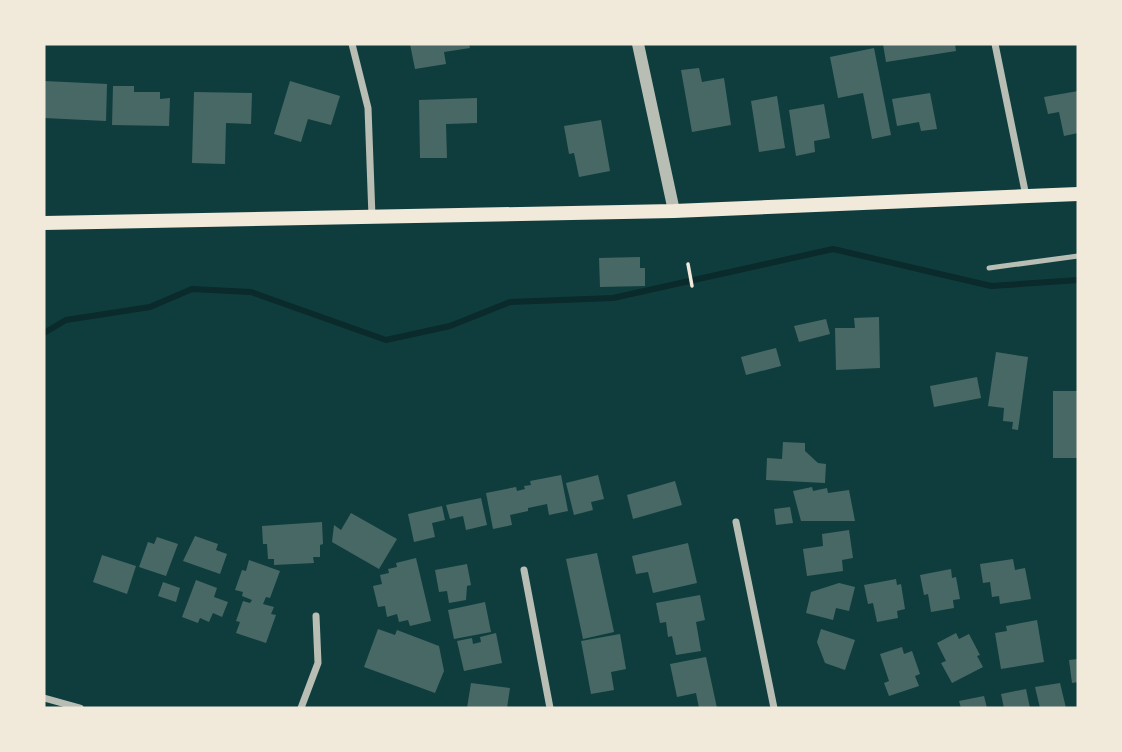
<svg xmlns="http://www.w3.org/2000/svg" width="1122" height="752" viewBox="0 0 1122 752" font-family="'PT Sans',sans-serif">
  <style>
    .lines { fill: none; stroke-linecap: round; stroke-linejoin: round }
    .stream { stroke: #0a2a2b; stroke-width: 6 }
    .building { fill: #486865 }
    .path { stroke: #f1e9da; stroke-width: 3.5 }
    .service { stroke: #b8beb3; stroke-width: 5 }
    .minor { stroke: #b8beb3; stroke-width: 7 }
    .tertiary { stroke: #b8beb3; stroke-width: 12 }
    .secondary { stroke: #f1e9da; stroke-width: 14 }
  </style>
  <rect width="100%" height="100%" fill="#0f3d3e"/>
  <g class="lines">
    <!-- stream -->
    <polyline class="stream" points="44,333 66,320 150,307 192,289 251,292 386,340 450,326 510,302 613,298 833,249 991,286 1078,280"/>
  </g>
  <!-- building -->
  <g class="building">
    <polygon points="410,44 469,44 470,48 444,52 446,64 415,69"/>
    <polygon points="883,44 955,44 956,51 886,62"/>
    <polygon points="874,48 891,135 872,139 863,93 838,98 830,57"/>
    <polygon points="699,68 702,82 724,78 731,125 692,132 681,70"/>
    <polygon points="44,81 107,84 106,121 44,118"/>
    <polygon points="290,81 340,96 331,125 308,119 301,142 274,134"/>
    <polygon points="113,86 134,86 134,92 160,92 160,99 170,98 169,126 112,125"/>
    <polygon points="1078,91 1078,133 1064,136 1059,112 1048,114 1044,97"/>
    <polygon points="194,92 252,93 251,124 226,123 225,164 192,163"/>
    <polygon points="930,93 937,129 921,131 919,122 897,126 892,99"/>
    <polygon points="777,96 785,148 759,152 751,101"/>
    <polygon points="477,98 477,123 446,124 447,158 420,158 419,100"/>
    <polygon points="824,104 830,138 814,141 815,152 796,156 789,110"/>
    <polygon points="601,120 610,171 579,177 574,153 569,154 564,126"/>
    <polygon points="640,257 640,268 645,268 645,286 600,287 599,258"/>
    <polygon points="879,317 880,368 836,370 835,328 855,328 854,318"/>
    <polygon points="826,319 830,334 799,342 794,326"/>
    <polygon points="776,348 781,366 746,375 741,357"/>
    <polygon points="996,352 1028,357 1018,430 1012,429 1013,422 1003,421 1004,408 988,406"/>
    <polygon points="977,377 981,398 934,407 930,386"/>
    <rect x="1053" y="391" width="25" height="67"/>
    <polygon points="783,442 805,443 805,451 818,463 826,464 825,483 766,480 767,458 782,459"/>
    <polygon points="561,475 568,511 549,515 547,504 528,508 528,511 510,515 512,525 493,529 486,493 516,487 517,491 525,489 524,486 531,485 530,481"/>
    <polygon points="598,475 604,499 591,502 593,510 574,515 566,483"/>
    <polygon points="675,481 682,505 633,519 627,495"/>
    <polygon points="812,487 813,491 827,488 828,493 849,490 855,521 801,521 793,491"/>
    <polygon points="481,498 487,525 466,530 463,516 450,519 446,505"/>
    <polygon points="442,506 445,520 432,523 435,537 414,542 408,514"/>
    <polygon points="790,507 793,523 776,525 774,509"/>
    <polygon points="351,513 397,539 379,569 332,542 334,525 341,530"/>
    <polygon points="322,522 323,544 320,545 320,557 313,557 314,563 274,565 274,559 268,559 267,544 263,544 262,526"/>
    <polygon points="849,530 853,558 842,560 843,571 807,576 803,549 823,546 822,534"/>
    <polygon points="195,536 218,544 216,550 227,554 220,574 183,561"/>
    <polygon points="157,537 178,544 166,576 139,567 148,542 154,544"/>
    <polygon points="688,543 697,583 653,593 648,572 636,574 632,556"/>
    <polygon points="597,553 614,632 583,639 566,559"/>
    <polygon points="102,555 136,566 127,594 93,582"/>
    <polygon points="416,558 431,621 410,626 408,620 399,622 397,614 387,617 385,606 378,607 373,586 382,584 380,575 389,573 388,569 397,567 396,563"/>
    <polygon points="1013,559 1015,570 1025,568 1031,599 1000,604 999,596 992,597 990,582 983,583 980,564"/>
    <polygon points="249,560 280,571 270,598 266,597 263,604 274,607 271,614 276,615 266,643 236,633 240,622 236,621 243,601 250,603 252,600 242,596 243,592 235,590 242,570 246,571"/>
    <polygon points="467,564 471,585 467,586 466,600 449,603 447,591 439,592 435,570"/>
    <polygon points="951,569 952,578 956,577 960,599 953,600 954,608 931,612 928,594 924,595 920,575"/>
    <polygon points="896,579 897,585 901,584 905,609 897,611 898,618 877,622 873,603 868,604 864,585"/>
    <polygon points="196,580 217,588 214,597 228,602 222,617 213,613 209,622 200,618 198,623 182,617"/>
    <polygon points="163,582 180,588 176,602 158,596"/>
    <polygon points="839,583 855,587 849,611 836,608 833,620 806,613 811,592"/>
    <polygon points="700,595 705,620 696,622 701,651 676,655 672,636 668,637 666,622 660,623 656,603"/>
    <polygon points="485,602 491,632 454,639 448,610"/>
    <polygon points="1037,620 1044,662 1001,669 995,633 1007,631 1006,626"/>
    <polygon points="378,629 395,635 397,630 439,646 444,671 435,693 364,667"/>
    <polygon points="821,629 855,640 845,670 825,663 817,642"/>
    <polygon points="496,633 502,663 464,671 457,641 472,638 473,644 481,642 480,637"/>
    <polygon points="956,633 959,639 969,634 980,655 977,656 983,667 952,683 941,663 946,661 937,643"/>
    <polygon points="620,634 626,669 611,672 614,690 591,694 581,641"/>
    <polygon points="902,647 904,654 912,651 920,674 915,676 919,686 889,696 884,683 889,681 880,654"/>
    <polygon points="706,657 717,708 699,708 696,693 677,697 670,664"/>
    <polygon points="1078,659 1078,682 1072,683 1069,660"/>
    <polygon points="471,683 510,688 507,708 467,708"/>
    <polygon points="1060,683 1066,708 1040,708 1035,687"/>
    <polygon points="1026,689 1030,708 1004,708 1001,694"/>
    <polygon points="984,696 987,708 961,708 959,701"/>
  </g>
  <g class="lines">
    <!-- path -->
    <polyline class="path" points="688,264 692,286"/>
    <!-- service -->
    <polyline class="service" points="989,268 1078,256"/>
    <!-- minor -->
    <g class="minor">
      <polyline points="352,44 368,108 372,217"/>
      <polyline points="995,44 1026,196"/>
      <polyline points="736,522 774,708"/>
      <polyline points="524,570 550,708"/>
      <polyline points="44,698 80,708"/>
      <polyline points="301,708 318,663 316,616"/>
    </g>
    <!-- tertiary -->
    <polyline class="tertiary" points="638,44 674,211"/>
    <!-- secondary -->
    <polyline class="secondary" points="44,223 674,211 1078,194"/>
  </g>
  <!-- border -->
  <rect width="1122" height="752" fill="none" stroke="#f1e9da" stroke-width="91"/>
</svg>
